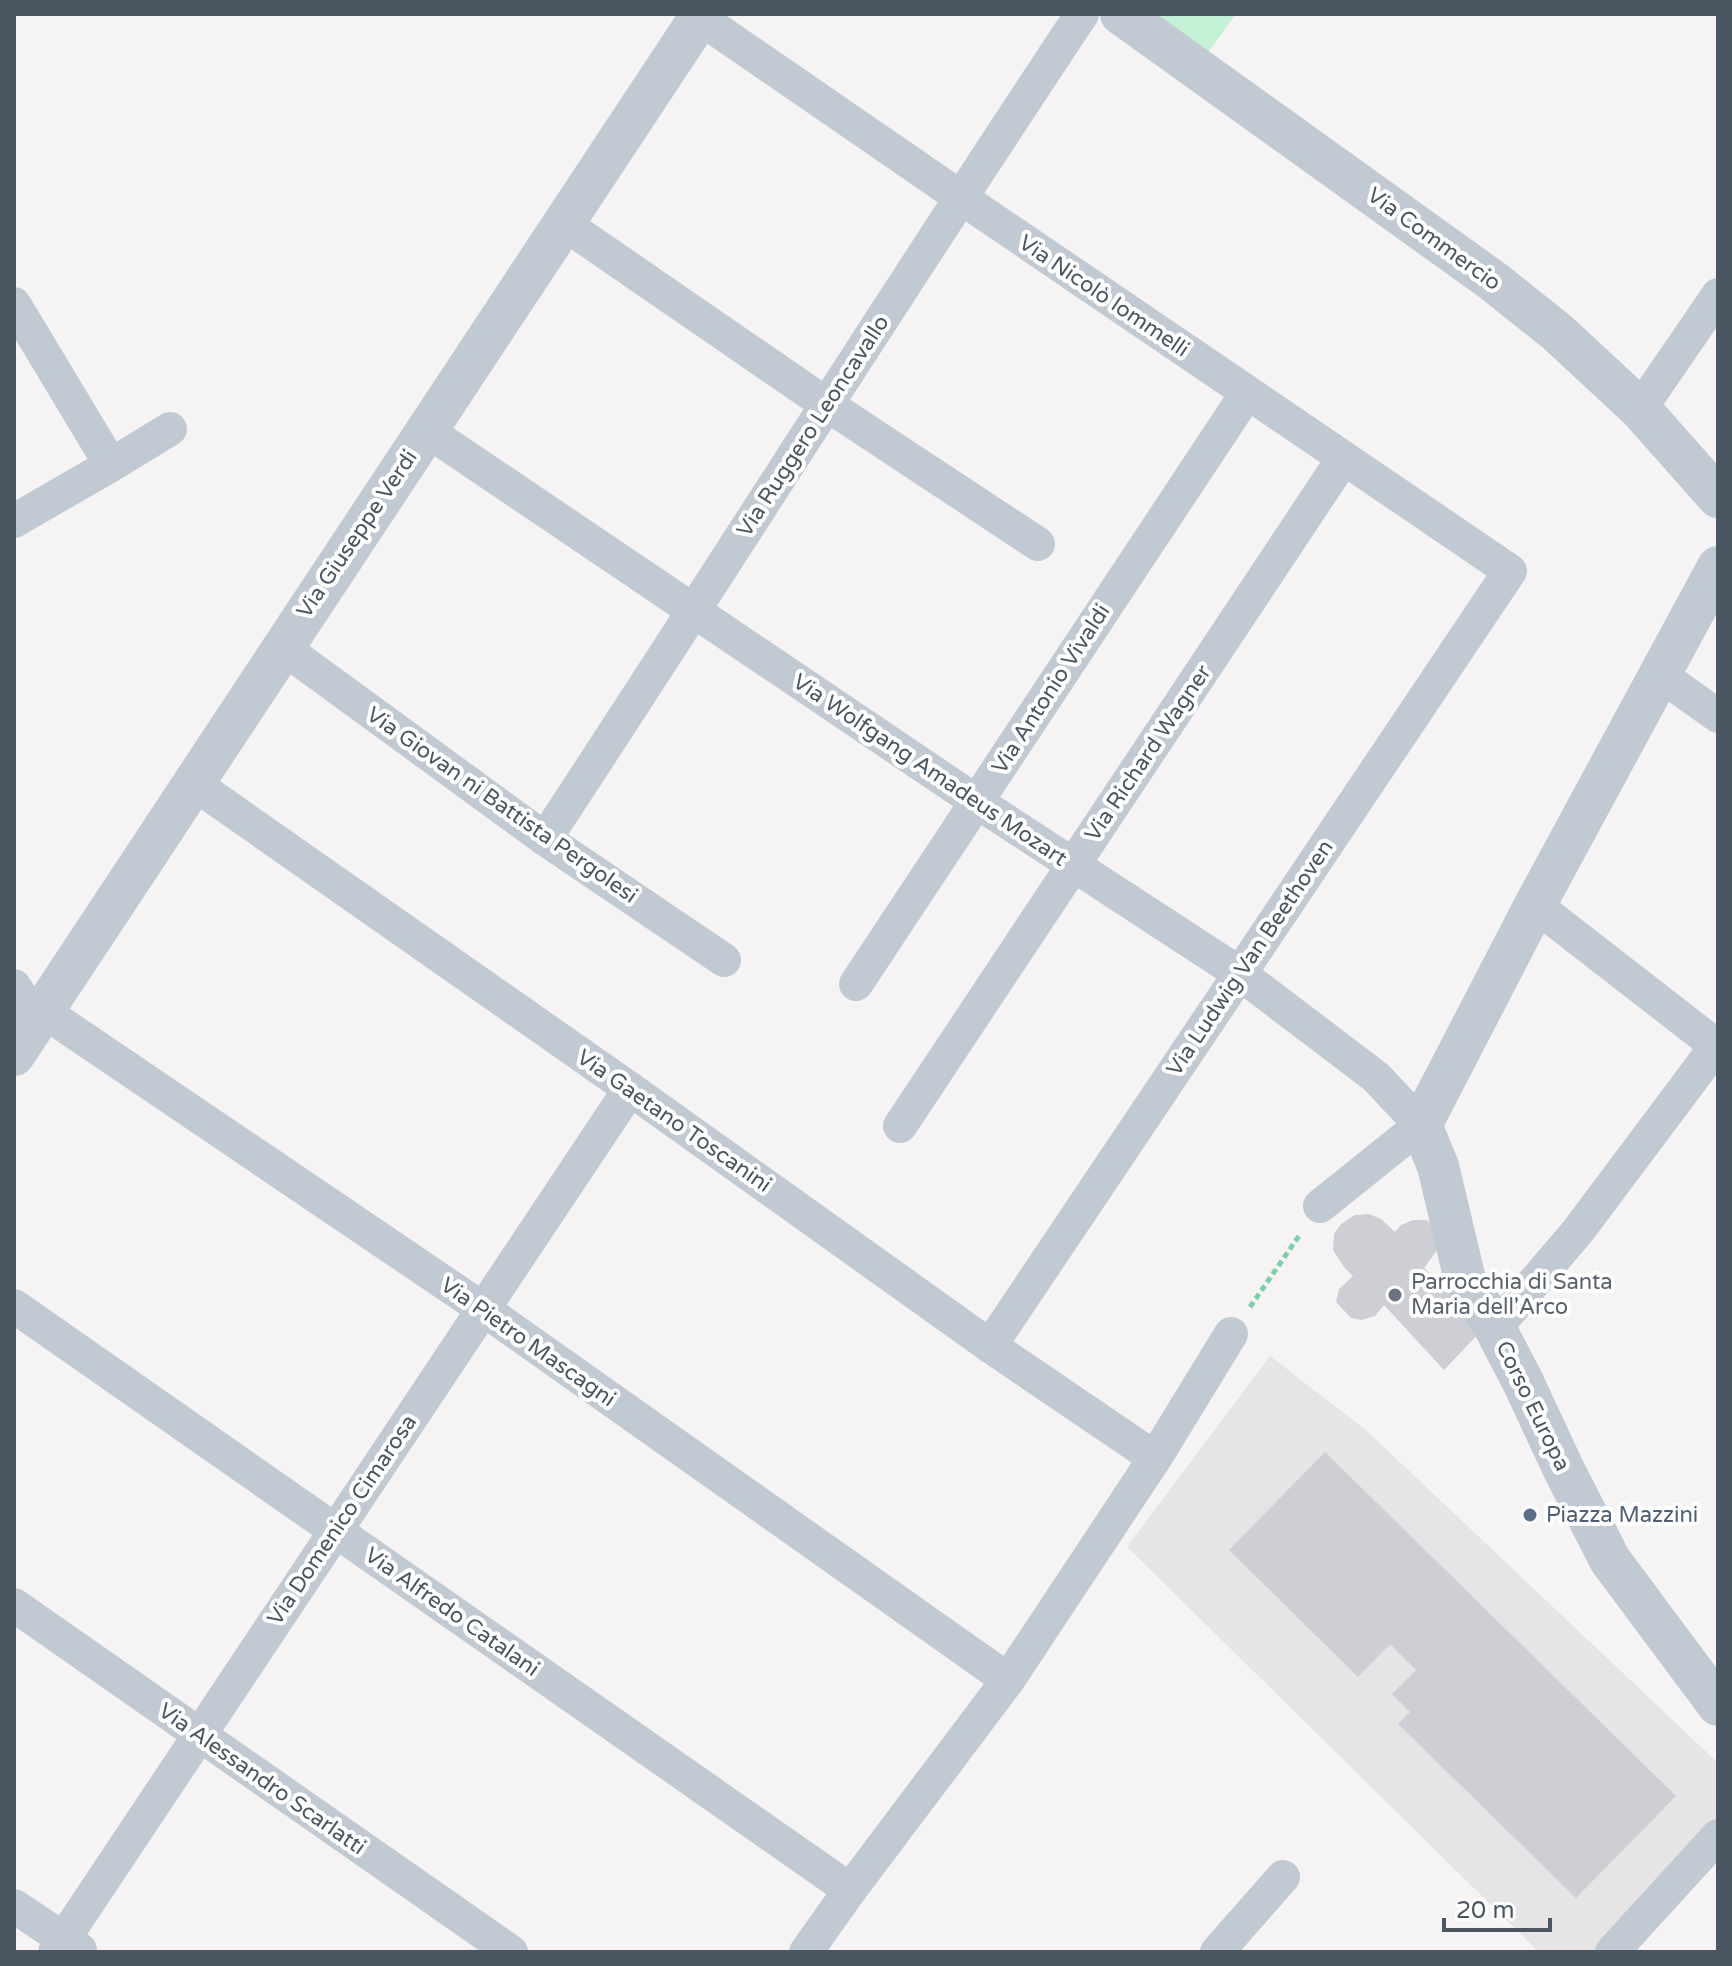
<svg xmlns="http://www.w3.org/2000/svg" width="1732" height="1966" viewBox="0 0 1732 1966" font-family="'Varela Round',sans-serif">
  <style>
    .education { fill: #e6e4e5 }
    .green { fill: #c3f1d5 }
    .building { fill: #cdcfd5 }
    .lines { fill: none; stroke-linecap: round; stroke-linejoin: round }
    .path { stroke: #7ad0a6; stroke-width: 5; stroke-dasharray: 6 4; stroke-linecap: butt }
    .minor { stroke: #c1cad2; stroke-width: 34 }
    .tertiary { stroke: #c1cad2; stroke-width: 42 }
    .worship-dot { fill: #6b7280; stroke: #fff; stroke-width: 3 }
    .service-dot { fill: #5c6f8a; stroke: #fff; stroke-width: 3 }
    .labels { text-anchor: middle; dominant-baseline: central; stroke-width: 8; stroke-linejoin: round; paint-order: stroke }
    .street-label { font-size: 22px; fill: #4a5661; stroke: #fff }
    .worship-label { font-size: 22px; fill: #5b616d; stroke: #fff; text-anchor: start }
    .service-label { font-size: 22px; fill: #4e5e75; stroke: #fff; text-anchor: start }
  </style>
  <rect width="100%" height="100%" fill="#f5f3f3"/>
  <!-- education -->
  <polygon class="education" points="1270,1356 1367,1431 1718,1763 1718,1819 1605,1952 1539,1952 1127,1547"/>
  <!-- green -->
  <polygon class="green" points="1148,14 1236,14 1206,55"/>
  <!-- building -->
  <g class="building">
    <polygon points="1369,1214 1381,1219 1395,1232 1401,1225 1413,1220 1426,1220 1438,1228 1441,1245 1424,1268 1484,1328 1444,1370 1384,1305 1375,1316 1361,1320 1351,1318 1336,1302 1339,1289 1353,1276 1344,1267 1333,1250 1334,1234 1341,1224 1355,1215"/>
    <polygon points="1325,1452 1676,1796 1576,1898 1398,1724 1410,1712 1392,1694 1416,1670 1390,1644 1358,1677 1229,1550"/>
  </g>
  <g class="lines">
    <!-- path -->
    <polyline class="path" points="1250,1307 1301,1233"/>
    <!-- minor -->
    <g class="minor">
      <polyline points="700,18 960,197 1510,571 990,1346"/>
      <polyline points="563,223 826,404 1038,544"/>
      <polyline points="14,304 111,465"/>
      <polyline points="1640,409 1718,295"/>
      <polyline points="426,430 977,802 1239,973 1376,1077 1421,1125 1320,1206"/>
      <polyline points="14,521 111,465 170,429"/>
      <polyline points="282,647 545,839 724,960"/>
      <polyline points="1659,674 1718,716"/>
      <polyline points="193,783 630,1089 990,1346 1155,1458"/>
      <path d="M545,839C725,565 900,287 1082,14"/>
      <polyline points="1535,905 1718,1047"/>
      <polyline points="856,984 1247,393"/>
      <polyline points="14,986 36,1020"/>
      <polyline points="43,1011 483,1309 1008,1680"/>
      <polyline points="900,1126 1343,459"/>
      <polyline points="14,1306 850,1890"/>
      <polyline points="1495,1328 1578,1231 1718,1044"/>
      <polyline points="14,1605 511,1952"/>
      <polyline points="14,1906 80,1950"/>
      <polyline points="55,1952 630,1089"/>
      <polyline points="806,1952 850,1890 1008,1680 1155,1458 1231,1334"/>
      <polyline points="1217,1952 1283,1877"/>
      <polyline points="1612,1952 1718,1836"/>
    </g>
    <!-- tertiary -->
    <g class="tertiary">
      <polyline points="1121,14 1493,281 1557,332 1640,409 1718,497"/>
      <polyline points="1718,567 1535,905 1421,1125 1438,1166 1465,1280 1495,1328 1523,1382 1564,1470 1610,1560 1718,1705"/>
      <polyline points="14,1055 702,14"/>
    </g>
  </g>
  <!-- markers -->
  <circle class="worship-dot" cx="1395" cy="1295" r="8"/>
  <circle class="service-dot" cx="1530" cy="1515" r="8"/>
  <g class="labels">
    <!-- street labels -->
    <g class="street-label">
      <text transform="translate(1434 239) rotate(36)">Via Commercio</text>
      <text transform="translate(1104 296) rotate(34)">Via Nicolò Iommelli</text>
      <text transform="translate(813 426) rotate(-57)">Via Ruggero Leoncavallo</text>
      <text transform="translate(357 534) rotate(-56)">Via Giuseppe Verdi</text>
      <text transform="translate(1051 689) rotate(-57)">Via Antonio Vivaldi</text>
      <text transform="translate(1148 753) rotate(-56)">Via Richard Wagner</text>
      <text transform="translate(930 770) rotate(34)">Via Wolfgang Amadeus Mozart</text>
      <text transform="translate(502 805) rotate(35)">Via Giovan ni Battista Pergolesi</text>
      <text transform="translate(1250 958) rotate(-56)">Via Ludwig Van Beethoven</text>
      <text transform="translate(674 1121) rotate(35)">Via Gaetano Toscanini</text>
      <text transform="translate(528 1342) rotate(35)">Via Pietro Mascagni</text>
      <text transform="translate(1533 1406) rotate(64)">Corso Europa</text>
      <text transform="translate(342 1520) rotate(-56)">Via Domenico Cimarosa</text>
      <text transform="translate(452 1612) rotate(35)">Via Alfredo Catalani</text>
      <text transform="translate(262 1779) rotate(35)">Via Alessandro Scarlatti</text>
    </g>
    <!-- worship labels -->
    <g class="worship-label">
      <text x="1411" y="1282">Parrocchia di Santa<tspan x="1411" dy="25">Maria dell'Arco</tspan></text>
    </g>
    <!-- service labels -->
    <g class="service-label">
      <text x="1546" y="1515">Piazza Mazzini</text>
    </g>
  </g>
  <!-- border -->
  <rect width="1732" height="1966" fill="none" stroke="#4a5661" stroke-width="32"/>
  <!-- scale -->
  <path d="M1444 1918v12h106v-12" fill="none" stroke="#4a5661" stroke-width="4"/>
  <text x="1456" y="1918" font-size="24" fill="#4a5661" stroke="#ffffff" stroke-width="6" paint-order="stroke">20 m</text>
</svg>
